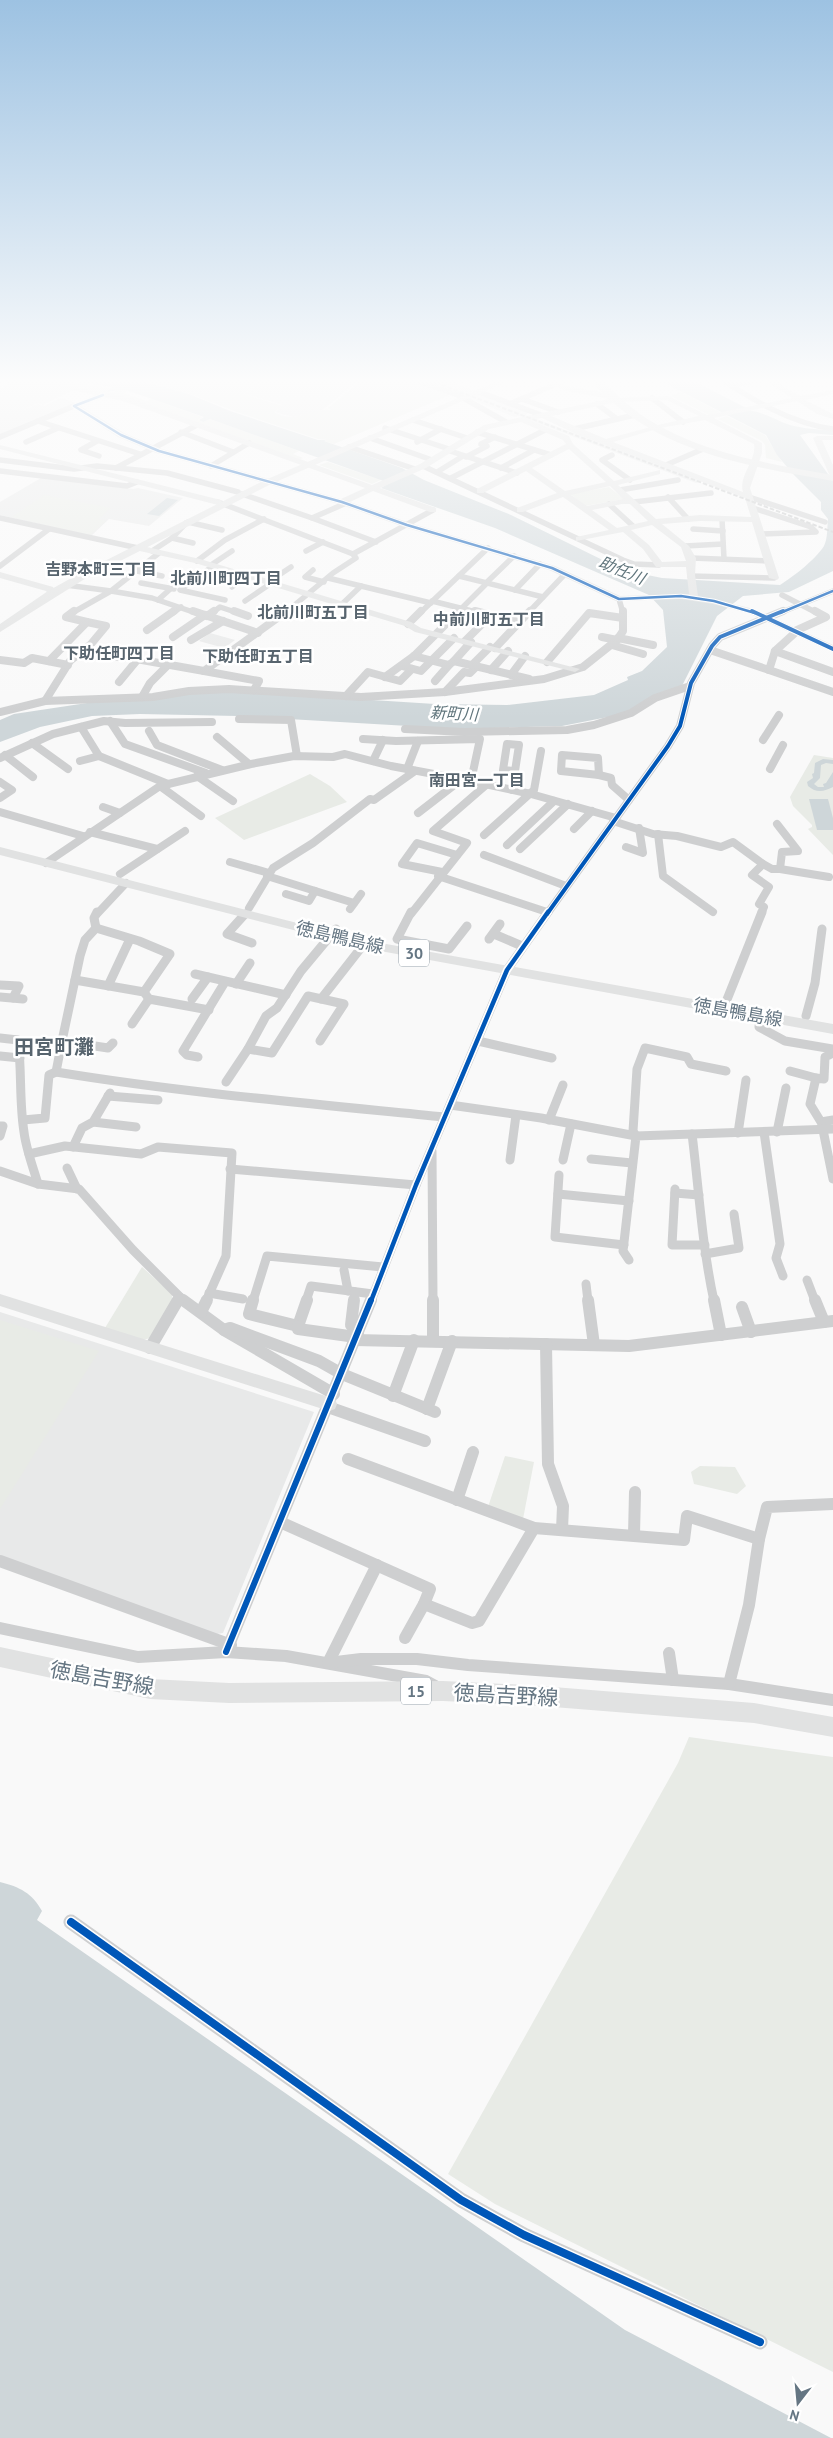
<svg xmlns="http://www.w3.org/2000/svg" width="833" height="2438" viewBox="0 0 833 2438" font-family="'PT Sans','Noto Sans JP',sans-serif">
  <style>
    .built { fill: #e8e9e9 }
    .green { fill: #e8ebe6 }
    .water { fill: #ced6d9 }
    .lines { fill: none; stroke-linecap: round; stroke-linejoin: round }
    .street-far4 { stroke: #cecfd0; stroke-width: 5.5 }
    .street-far3 { stroke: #cecfd0; stroke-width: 8 }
    .street-far2 { stroke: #cecfd0; stroke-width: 9 }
    .street-far1 { stroke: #cecfd0; stroke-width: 12 }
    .street { stroke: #cecfd0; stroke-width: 15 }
    .secondary { fill: #e1e2e2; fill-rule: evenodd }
    .primary { fill: #e1e2e2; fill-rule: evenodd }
    .highway { fill: #e1e2e2; fill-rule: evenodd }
    .rail { stroke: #c3c5c6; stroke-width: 2; stroke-dasharray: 4.5 2; stroke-linecap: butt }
    .cycleway-far4-casing { stroke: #fff; stroke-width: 4.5 }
    .cycleway-far3-casing { stroke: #fff; stroke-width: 6 }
    .cycleway-far2-casing { stroke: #fff; stroke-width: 8 }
    .cycleway-far1-casing { stroke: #fff; stroke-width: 9 }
    .cycleway-casing { stroke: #fff; stroke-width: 11 }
    .cycleway-far4 { stroke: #0057b8; stroke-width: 2.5 }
    .cycleway-far3 { stroke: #0057b8; stroke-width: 4 }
    .cycleway-far2 { stroke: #0057b8; stroke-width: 4.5 }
    .cycleway-far1 { stroke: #0057b8; stroke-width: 6 }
    .cycleway { stroke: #0057b8; stroke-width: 8 }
    .labels { text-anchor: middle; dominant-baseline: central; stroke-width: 5; stroke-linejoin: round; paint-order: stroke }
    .far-neighbourhood-label { font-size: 16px; font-weight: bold; fill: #57646e; stroke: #fff }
    .far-water-label { font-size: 16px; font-style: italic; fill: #60757c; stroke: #fff }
    .shield { fill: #fff; stroke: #939fa8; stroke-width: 1 }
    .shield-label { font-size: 16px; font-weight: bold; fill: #657683 }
    .street-label { font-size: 18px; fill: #657683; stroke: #fff }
    .quarter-label { font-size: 20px; font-weight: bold; fill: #57646e; stroke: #fff }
    .near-street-label { font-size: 21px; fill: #657683; stroke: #fff }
  </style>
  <rect width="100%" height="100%" fill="#f9f9f9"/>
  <!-- built -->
  <g class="built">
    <polygon points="270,378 361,378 324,409 317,412 293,417 275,412 283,405 244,394"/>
    <polygon points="413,378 435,378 451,382 529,412 526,415 701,481 696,483 519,416 514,417 447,389"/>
    <polygon points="20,379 74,390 43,405 38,403 21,411 38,404 44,406 60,398 77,403 0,435 0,388"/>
    <polygon points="41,478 133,489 138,488 183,498 149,526 109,519 91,536 0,515 0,502"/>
    <polygon points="210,633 235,640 224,648 199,641"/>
    <polygon points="0,1312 314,1412 223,1633 211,1635 0,1558"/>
  </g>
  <!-- green -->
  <g class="green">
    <polygon points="46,378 110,388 106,391 114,392 119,389 127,391 124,393 147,401 151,399 203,417 198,420 203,422 210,419 299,451 293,454 303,458 300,459 276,451 127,397 39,379"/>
    <path d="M134,378H269L243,394L283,406L274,412C295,425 312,407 330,410L331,409L328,408L362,380L368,381L369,378L407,379L452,394L334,444L324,441L327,440L318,439L237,412L190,394Z"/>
    <polygon points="681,392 720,412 709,415 671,396"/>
    <polygon points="727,416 765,435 782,462 766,458 765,445 762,441 718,419"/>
    <polygon points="328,462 381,480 372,484 319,465"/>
    <polygon points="609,487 624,499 585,506 570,494"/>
    <polygon points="44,495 111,508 99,519 106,521 90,535 12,517"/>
    <polygon points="814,755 833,758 833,855 808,829 812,827 812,825 793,806 790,797"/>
    <polygon points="310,774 330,786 347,802 244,840 215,818"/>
    <polygon points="142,1267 172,1294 172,1302 150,1338 143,1340 105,1328"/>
    <polygon points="0,1320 99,1351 0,1509"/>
    <polygon points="505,1456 534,1462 523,1519 488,1507"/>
    <polygon points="700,1466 735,1467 746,1486 737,1494 694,1484 691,1472"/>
    <polygon points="689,1737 833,1757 833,2372 495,2204 448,2174 678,1763"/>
  </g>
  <!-- water -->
  <g class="water">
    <path d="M50,378H131L189,394L230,411L318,440H326L324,441L402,468L424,480L511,515L623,570L662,578L780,585C794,576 815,560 824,546C828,538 827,527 828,519L821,510V502L793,474L777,455L766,435L655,378H688L752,411C766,413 777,421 790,425C804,429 818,429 833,431V435L809,433L800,435L833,481V571L789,592L743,596L717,616L682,686L618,715L562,726L460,729L238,716L140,714L92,716L40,727L0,742V720L14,714L87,703L190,693L246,692L435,704L507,705L594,695L628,680L627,677L642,671L667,647L663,610L649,595L495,528L381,488L389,483L210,419L203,422L199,420L204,417L126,390C119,389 113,392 107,391L112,387Z"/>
    <polygon points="167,498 178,500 159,516 147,514"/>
    <path d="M823,759L833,760V764L826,763L821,765L820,778L814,784L818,787H824L823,784L826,783L833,772V787C825,791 817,794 808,786L807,782L813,778L812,774L814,773L815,763Z"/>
    <polygon points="809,799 828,799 833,818 833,830 817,830"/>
    <path d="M0,1882C20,1887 32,1893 42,1911L37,1920L625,2330L831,2438H0Z"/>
  </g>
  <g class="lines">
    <!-- street-far4 -->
    <g class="street-far4">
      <polyline points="408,378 458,395 506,422"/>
      <path d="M719,378C755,401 790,423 833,429"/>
      <polyline points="730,385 772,378"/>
      <polyline points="479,392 541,415"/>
      <polyline points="652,398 683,422"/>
      <polyline points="522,399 558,412"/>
      <polyline points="512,403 556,384"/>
      <polyline points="597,404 617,419"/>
      <polyline points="413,420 467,438"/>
      <polyline points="38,421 140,454"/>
      <polyline points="385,428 449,449"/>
      <polyline points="574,429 635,415"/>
      <polyline points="181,432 233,452"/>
      <polyline points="477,432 551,455"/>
      <polyline points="0,437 74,406"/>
      <polyline points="370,438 432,460"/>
      <polyline points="97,441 81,450 99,456"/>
      <polyline points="26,442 58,428"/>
      <polyline points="417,442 441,429"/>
      <polyline points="349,447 415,469"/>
      <polyline points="447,450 517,473"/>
      <polyline points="612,455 602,460 630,480"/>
      <polyline points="466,457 487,446 481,444 495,437"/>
      <polyline points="0,460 74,469 97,466 167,473 238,492"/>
      <polyline points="666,465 703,449"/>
      <polyline points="211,466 249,443"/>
      <polyline points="423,466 623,560 634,564 659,565"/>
      <polyline points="116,468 197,425"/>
      <polyline points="501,468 534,450"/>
      <polyline points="0,471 127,486 137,482"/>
      <polyline points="437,472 463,456"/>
      <polyline points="451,478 545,430"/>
      <polyline points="620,490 678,480"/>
      <polyline points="242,494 312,518 344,504"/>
      <polyline points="668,497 688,519"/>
      <polyline points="749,497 825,522"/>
      <polyline points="218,502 353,554"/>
      <polyline points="634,502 711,493"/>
      <polyline points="609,504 633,526"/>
      <polyline points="753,508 811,527 816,532 760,534"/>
      <polyline points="0,518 138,548"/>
      <polyline points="312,518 376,542"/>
      <polyline points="722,519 724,559"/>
      <polyline points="188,522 222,530"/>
      <polyline points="693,529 723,531"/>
      <polyline points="172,538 193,543"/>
      <polyline points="685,546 723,544"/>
      <polyline points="152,551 172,538 186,523"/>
      <polyline points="306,551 323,542"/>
      <polyline points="159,553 111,591 152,598 196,613"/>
      <polyline points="691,558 769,561"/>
      <polyline points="197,561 225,540 264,519"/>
      <polyline points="211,565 232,551"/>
      <polyline points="0,566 49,529"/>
      <polyline points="213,566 180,590 225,600"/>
      <polyline points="313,570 305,577 324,582"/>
      <polyline points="137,571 162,576"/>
      <polyline points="459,576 543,597"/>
      <polyline points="690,576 774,578"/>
      <polyline points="328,578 431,603"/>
      <polyline points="141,583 174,589"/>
      <polyline points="267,583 291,567"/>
      <polyline points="486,583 514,556"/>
      <polyline points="66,585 111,591 72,613"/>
      <polyline points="232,587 245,576"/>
      <polyline points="515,590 540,564"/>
      <polyline points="782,595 817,613"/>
      <polyline points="619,599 623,613"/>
      <polyline points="158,600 187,574 200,575"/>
      <polyline points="245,601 270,584"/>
      <polyline points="432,601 480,613"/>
      <polyline points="341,605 361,586"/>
      <polyline points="173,613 181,607"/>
      <polyline points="212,613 220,607 238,613"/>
      <polyline points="285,613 333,573 356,558 353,554 433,510"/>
      <polyline points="420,613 488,548"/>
      <polyline points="457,613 487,583"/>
      <polyline points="528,613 565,574"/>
      <polyline points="780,613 833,591"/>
    </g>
    <!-- street-far3 -->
    <g class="street-far3">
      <polyline points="193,611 258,633"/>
      <polyline points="234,611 248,616"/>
      <polyline points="475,611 519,622"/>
      <polyline points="207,616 214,611"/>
      <polyline points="87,622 106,626 91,644 70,661 45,701 153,697 189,691 229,689 361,697 445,692 544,679 583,667 617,640 623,631 623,611"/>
      <polyline points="408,624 421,611"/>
      <polyline points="147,630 174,611"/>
      <polyline points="795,631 826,617 815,611"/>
      <polyline points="173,637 205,615"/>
      <polyline points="602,637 617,640"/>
      <polyline points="618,638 653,645"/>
      <polyline points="191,640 223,621"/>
      <polyline points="465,641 490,616"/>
      <polyline points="612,645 643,654"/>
      <polyline points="495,648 530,611"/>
      <polyline points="710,650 769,670"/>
      <polyline points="775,651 797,631"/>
      <polyline points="414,656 449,665 454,661 529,679"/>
      <polyline points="98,657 125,657 204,671 287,611"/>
      <polyline points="0,660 24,663 32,658 68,665"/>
      <polyline points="49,661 87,622 66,617 74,611"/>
      <polyline points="454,661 471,642"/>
      <polyline points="547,662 589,613 623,618"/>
      <polyline points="472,665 490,647"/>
      <polyline points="402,666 421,671 454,638"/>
      <polyline points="491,670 508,651"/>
      <polyline points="204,671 259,681 254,690"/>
      <polyline points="833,672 775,651 769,670 833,692"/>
      <polyline points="511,675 525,656"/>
      <polyline points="385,677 414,656 459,611"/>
      <polyline points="385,677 400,681 412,669"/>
      <polyline points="435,681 449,665"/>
      <polyline points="119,682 138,659"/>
      <polyline points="445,692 464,672 470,673 477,666"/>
      <polyline points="346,696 368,672 386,677"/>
      <polyline points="142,697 150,683 169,664"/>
      <polyline points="0,712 45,701"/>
      <polyline points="239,719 291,720 297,756"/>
      <polyline points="110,721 125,744 206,773"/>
      <polyline points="81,727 99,756 168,784"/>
      <polyline points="405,729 464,732 567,730 594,725 631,713 655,698 690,686"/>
      <polyline points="149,731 157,745 222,770"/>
      <polyline points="217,737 249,764"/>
      <polyline points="363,739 396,741 480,739 471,781 531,794 616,818"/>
      <polyline points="763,740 779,715"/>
      <polyline points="32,743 68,769"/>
      <polygon points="507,744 519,745 515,771 503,770"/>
      <polyline points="5,755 33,777"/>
      <polygon points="562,755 598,758 599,775 561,771"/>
      <polyline points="0,758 53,734 104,721 125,723 212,722"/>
      <polyline points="80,761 99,756"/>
      <polyline points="373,761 383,740"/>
      <polyline points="407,769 418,741"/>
      <polyline points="770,769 783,745"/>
      <polyline points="599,775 611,778 612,785 629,800"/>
      <polyline points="197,776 233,801"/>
      <polyline points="0,782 12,790 0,798"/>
      <polyline points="160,786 201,816"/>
      <polyline points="512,790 515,771"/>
      <polyline points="103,807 120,813"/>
      <polyline points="0,812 83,836"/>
      <polyline points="418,813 462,779"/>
      <polyline points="613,821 653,834 677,836 721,847 733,842 763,864 752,875 769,887 759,904 764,907 761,914"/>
      <polyline points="574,829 592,811"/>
      <polyline points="90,832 157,849"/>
      <polyline points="658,834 663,876 713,912"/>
      <polyline points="484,835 534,790 541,751"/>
      <polyline points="507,845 554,801"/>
      <polyline points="626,847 643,853 639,828"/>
      <polyline points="520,849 568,804"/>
      <polyline points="484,855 566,886"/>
      <polyline points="230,862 269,873"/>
      <polyline points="46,863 160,786 251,764 294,756 333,757 345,754 391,766 471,781"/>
      <polyline points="763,864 772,869 780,869 782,852 798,851 777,824"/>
      <polyline points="780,869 829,877"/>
      <polyline points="442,872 402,864 417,843 457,855"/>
      <polyline points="120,874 185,831"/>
      <polyline points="267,876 354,903"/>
      <polyline points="438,876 547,912"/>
      <polyline points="286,894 309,901 315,891"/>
      <polyline points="249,908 273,868 313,843 370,799 374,800 415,771"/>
      <polyline points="350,909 361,894"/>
      <polyline points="97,914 126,883"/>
      <polyline points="411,914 467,843 433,831 486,785"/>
      <polyline points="547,914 668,746 680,726 691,683 712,646 720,637 783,611"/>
    </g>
    <!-- street-far2 -->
    <g class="street-far2">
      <polyline points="411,912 397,939 449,949 467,926"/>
      <polyline points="245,914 227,934 252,943"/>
      <polyline points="96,928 139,941 170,954 144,992 149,999"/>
      <polyline points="494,934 522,946"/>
      <polyline points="489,939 500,924"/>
      <polyline points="195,974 286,995"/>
      <polyline points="75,980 144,992"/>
      <polyline points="236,984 250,963"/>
      <polyline points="0,985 19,986 13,998"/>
      <polyline points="108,986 130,939"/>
      <polyline points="0,997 23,999"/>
      <polyline points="192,999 208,977"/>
      <polyline points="321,999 364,944"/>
      <polyline points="726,1002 762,912"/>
      <polyline points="760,1016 759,1027 785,1041 833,1049"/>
      <polyline points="806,1016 815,983 822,929"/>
      <polyline points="132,1024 149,999 209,1010"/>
      <path d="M0,1038L18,1040C22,1071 19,1101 24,1132C26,1149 33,1167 38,1184"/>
      <polyline points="62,1041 80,956 85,940 96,928 94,918 97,912"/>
      <polyline points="478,1041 552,1058"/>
      <path d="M113,1043L108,1048L62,1041L56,1072C185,1093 315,1104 445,1117"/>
      <polyline points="248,1049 266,1016 277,1008 301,971 336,929"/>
      <polyline points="833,1053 825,1057 824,1079 816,1078 810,1104 821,1122 833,1120"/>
      <polyline points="0,1056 20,1058"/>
      <polyline points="198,1057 187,1055 183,1051 225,982"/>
      <polyline points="790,1071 816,1078"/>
      <polyline points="226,1082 248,1049 272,1053 308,996 344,1004 320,1041"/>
      <polyline points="108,1096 158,1100"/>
      <polyline points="450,1105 541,1118 636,1136 633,1131 637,1069 645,1048 687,1057 691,1064 726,1071"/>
      <polyline points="23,1120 45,1118 49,1075 56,1072"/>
      <polyline points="549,1120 563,1085"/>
      <polyline points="93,1122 136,1127"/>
      <polyline points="822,1125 833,1179"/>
      <polyline points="0,1126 3,1126 0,1136"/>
      <polyline points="764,1132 780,1244 776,1258 783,1276"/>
      <polyline points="777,1132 786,1088"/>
      <polyline points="738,1133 746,1080"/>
      <path d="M692,1134C699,1190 702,1246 714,1301"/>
      <polyline points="73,1147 82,1128 93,1122 110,1093"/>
      <polyline points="432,1151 433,1301"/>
      <polyline points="29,1154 65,1146 141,1154 158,1147 232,1153 226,1256 206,1301"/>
      <polyline points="591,1159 632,1163"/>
      <polyline points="510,1160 516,1115"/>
      <polyline points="563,1160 571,1124"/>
      <polyline points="67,1168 77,1189"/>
      <polyline points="230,1169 416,1185"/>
      <polyline points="0,1171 38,1184 79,1189 133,1250 180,1297 178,1301"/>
      <polyline points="559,1175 555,1237 624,1245"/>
      <polyline points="675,1189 672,1245 705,1245"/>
      <polyline points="675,1193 699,1195"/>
      <polyline points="558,1194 629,1201"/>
      <polyline points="705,1254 739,1248 734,1214"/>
      <polyline points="629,1260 623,1251 636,1136 833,1129"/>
      <polyline points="344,1270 348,1291"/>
      <polyline points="807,1280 815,1301"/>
      <polyline points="586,1284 588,1301"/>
      <polyline points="209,1293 243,1299"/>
      <polyline points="180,1297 185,1301"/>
      <polyline points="253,1301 267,1256 383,1267"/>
      <polyline points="306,1301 311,1286 373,1294"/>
      <polyline points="354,1301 355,1292"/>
      <polyline points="371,1301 416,1185 507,970 548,912"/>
    </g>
    <!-- street-far1 -->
    <g class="street-far1">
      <polyline points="183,1300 224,1330 334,1394"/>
      <polyline points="253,1300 249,1314 298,1326 307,1300"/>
      <polyline points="354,1300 351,1325 358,1333"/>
      <polyline points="433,1300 433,1340"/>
      <polyline points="588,1300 594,1345"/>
      <polyline points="714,1300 721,1335"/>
      <polyline points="815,1300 824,1322"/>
      <polyline points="742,1307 751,1332"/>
      <polyline points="201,1312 207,1300"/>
      <polyline points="298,1326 298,1329 356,1337"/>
      <polyline points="224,1330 230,1328 319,1361 342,1374 435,1412"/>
      <polyline points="355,1340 629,1346 833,1321"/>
      <polyline points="546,1344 548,1464 563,1506 562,1530"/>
      <polyline points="150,1348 178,1300"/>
      <polyline points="393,1396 414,1340"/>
      <polyline points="328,1407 425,1441"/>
      <polyline points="427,1409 452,1341"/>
      <polyline points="348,1459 534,1528 684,1540 687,1516 759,1539"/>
      <polyline points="457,1500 473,1452"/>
      <polyline points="280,1522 430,1589 424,1604 472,1623 479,1621 534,1528"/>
      <polyline points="634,1535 635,1492"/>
      <polyline points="0,1561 231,1645"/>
      <polyline points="0,1628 138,1657 226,1652 286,1656 426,1681 437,1687"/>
      <polyline points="405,1638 424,1604"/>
      <polyline points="226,1652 371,1300"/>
      <polyline points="669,1653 673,1680"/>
      <polyline points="328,1663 361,1659 417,1659 468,1665 729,1684 833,1700"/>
      <polyline points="328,1663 377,1565"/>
      <polyline points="729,1684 749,1605 759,1539 767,1507 833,1504"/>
    </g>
    <!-- street -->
    <polyline class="street" points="71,1922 461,2200 524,2235 760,2342"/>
    <!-- secondary -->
    <g class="secondary">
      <path d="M16,378H31L128,397L372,485L420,464L484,425L609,399L567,391L534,378H545L571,387L609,393L617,398L668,396L707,415L792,398L761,378H770L800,396L833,390V394L805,400L833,414V419L817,414L797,401L714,418L762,443V453L750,488L779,578L777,580L769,578L752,522L700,521L662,524L689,546L696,558L695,575L698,596L754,609L833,645V652L748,613L713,604L681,599L616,601L549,570L404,527L339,504L156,453L118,437L70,406L95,395ZM104,397L123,401L365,488L341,499L162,449L124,433L80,406ZM667,400L699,416L662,424L606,439L551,416L617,402ZM542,418L576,434L745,498L751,517L700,515L656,519L618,485L660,474V470L614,481L573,444L569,436L530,420ZM705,420L754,444C757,461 738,475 743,492L613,442L660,428ZM521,422L563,440L566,444L477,489V493H483L526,471L557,493L517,508V512H523L563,497L609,530L576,537V541L623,532L643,549L656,567H686L689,594L620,596L555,566L410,523L350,502L373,491L430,512H436V508L380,488L426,468L489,429ZM569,449L606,482L565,491L532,468ZM610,486L623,499L587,506L571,495ZM622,504H630L648,521L617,528L592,510ZM652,525L681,547L686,561L662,562L649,545L631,530Z"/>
      <polygon points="821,378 833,380 833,385"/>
      <polygon points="817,436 833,436 833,440 822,440 833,465 833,476 829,474 813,438"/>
      <polygon points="0,445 221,500 222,502 218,505 0,449"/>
      <polygon points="138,545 200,559 411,622 421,628 580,669 575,672 415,632 405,626 195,563 135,550 134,548"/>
      <polygon points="0,572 53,587 57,593 49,595 46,591 0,578"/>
      <polygon points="0,1294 329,1397 335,1399 337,1404 335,1409 329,1411 0,1306"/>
    </g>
    <!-- primary -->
    <g class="primary">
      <polygon points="505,378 516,378 271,484 83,580 0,632 0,624 48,591 75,576 265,480"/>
      <polygon points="0,847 364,940 833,1024 833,1034 364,948 0,855"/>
      <polygon points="0,1647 150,1679 229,1683 443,1681 528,1685 754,1703 833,1717 833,1737 754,1723 528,1705 443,1701 229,1703 150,1699 0,1667"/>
    </g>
    <!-- highway -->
    <path class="highway" d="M589,378H599C612,390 625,403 640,414C697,453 766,463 833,475V481C746,466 649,451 589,378Z"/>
    <!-- rail -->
    <polyline class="rail" points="423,378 833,532"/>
    <defs>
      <g id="cycleway-far4">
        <polyline points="103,395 74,406 121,435 159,451 342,502 407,525 552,568 619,599 681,596 714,601 755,613"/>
        <polyline points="780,613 833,591"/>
      </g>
      <g id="cycleway-far3">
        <polyline points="752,611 833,649"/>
        <polyline points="547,914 668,746 680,726 691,683 712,646 720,637 783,611"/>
      </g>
      <polyline id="cycleway-far2" points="371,1301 416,1185 507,970 548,912"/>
      <polyline id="cycleway-far1" points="226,1652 371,1300"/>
      <polyline id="cycleway" points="71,1922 461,2200 524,2235 760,2342"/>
    </defs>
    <!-- cycleway-far4 casing -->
    <use href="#cycleway-far4" class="cycleway-far4-casing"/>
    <!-- cycleway-far3 casing -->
    <use href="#cycleway-far3" class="cycleway-far3-casing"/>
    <!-- cycleway-far2 casing -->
    <use href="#cycleway-far2" class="cycleway-far2-casing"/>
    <!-- cycleway-far1 casing -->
    <use href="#cycleway-far1" class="cycleway-far1-casing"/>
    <!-- cycleway casing -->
    <use href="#cycleway" class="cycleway-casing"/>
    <!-- cycleway-far4 -->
    <use href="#cycleway-far4" class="cycleway-far4"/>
    <!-- cycleway-far3 -->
    <use href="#cycleway-far3" class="cycleway-far3"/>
    <!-- cycleway-far2 -->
    <use href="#cycleway-far2" class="cycleway-far2"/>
    <!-- cycleway-far1 -->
    <use href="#cycleway-far1" class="cycleway-far1"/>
    <!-- cycleway -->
    <use href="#cycleway" class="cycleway"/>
  </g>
  <!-- sky -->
  <linearGradient id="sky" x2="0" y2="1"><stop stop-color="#9dc2e2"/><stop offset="0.53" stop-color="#fcfcfc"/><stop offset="1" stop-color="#fcfcfc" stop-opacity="0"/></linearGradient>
  <rect width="833" height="719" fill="url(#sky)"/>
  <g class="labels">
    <!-- far-neighbourhood labels -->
    <g class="far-neighbourhood-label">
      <text x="101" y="569">吉野本町三丁目</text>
      <text x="226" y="578">北前川町四丁目</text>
      <text x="313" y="612">北前川町五丁目</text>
      <text x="489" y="619">中前川町五丁目</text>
      <text x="119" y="653">下助任町四丁目</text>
      <text x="258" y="656">下助任町五丁目</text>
      <text x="477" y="780">南田宮一丁目</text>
    </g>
    <!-- far-water labels -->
    <g class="far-water-label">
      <text transform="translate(622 570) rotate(22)">助任川</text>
      <text transform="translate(454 713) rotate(3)">新町川</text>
    </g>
    <!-- shield labels -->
    <g class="shield">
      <rect x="399" y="939.5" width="30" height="27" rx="4"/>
      <rect x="401" y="1677.5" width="30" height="27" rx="4"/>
    </g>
    <g class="shield-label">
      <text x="414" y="953">30</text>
      <text x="416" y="1691">15</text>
    </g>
    <!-- street labels -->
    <g class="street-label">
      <text transform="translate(340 937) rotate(13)">徳島鴨島線</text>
      <text transform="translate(738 1012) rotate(10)">徳島鴨島線</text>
    </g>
    <!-- quarter labels -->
    <g class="quarter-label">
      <text x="54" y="1047">田宮町灘</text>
    </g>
    <!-- near-street labels -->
    <g class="near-street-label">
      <text transform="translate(102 1678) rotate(10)">徳島吉野線</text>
      <text transform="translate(506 1695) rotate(3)">徳島吉野線</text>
    </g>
  </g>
  <!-- north arrow -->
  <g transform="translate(798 2403) rotate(196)" stroke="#ffffff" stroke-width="4" paint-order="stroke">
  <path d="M0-4L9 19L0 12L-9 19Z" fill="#657683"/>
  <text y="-8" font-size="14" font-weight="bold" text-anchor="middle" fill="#657683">N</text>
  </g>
</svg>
